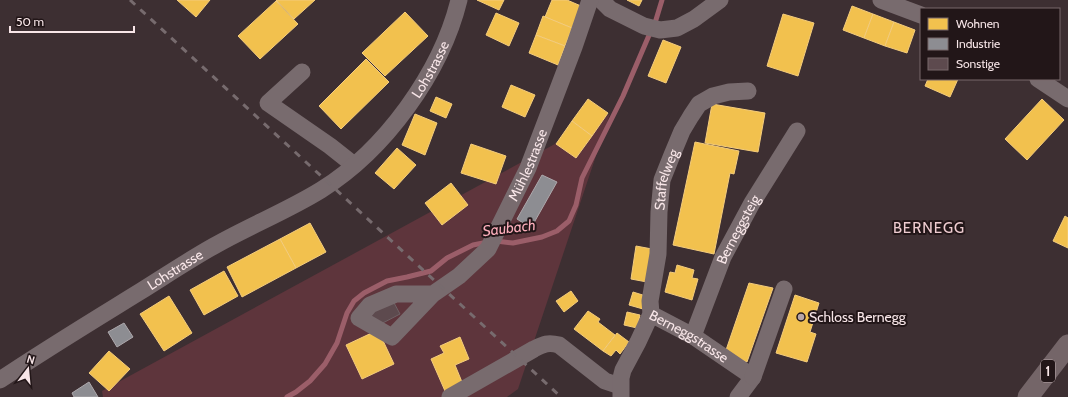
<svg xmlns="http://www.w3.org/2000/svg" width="1068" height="397" viewBox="0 0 1068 397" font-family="Cabin,sans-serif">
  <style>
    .green { fill: #5e353c }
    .homes { fill: #f2c14e; stroke: #f4cc7c }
    .industry { fill: #8d8d92; stroke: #ada8ac }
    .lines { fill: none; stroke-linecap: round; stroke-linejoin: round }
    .stream { stroke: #9b5e69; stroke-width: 5 }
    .building { fill: #5d4a4e; stroke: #6f6265 }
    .minor { stroke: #786b6e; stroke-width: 17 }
    .major { stroke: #746568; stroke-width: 21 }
    .rail { stroke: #776b6e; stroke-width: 3; stroke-dasharray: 7 7; stroke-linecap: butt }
    .poi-dot { fill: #b7a6a8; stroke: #221618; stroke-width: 1.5 }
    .labels { text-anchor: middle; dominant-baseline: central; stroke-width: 4; stroke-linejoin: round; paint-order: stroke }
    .shield { fill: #221618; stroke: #b8a8aa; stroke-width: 1 }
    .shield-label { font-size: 13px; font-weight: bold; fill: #f8e6e8 }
    .street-label { font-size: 14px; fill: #f8e6e8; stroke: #221618 }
    .poi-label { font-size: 14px; fill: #f8e6e8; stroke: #221618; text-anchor: start }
    .water-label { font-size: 15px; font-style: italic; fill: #fcaebb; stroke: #221618 }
    .neighbourhood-label { font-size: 15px; letter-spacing: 1px; fill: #eeccd0; stroke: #221618 }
  </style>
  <rect width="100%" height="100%" fill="#3d2f32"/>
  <!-- green -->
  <polygon class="green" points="610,114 518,389 507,397 103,397 102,391"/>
  <!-- homes -->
  <g class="homes">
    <polygon points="177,0 210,0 196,17"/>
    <polygon points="276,0 315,0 294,19"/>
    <polygon points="477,0 504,0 499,10"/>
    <polygon points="552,0 567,0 581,6 572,28 545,17"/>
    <polygon points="627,0 642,0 639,6"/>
    <polygon points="276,1 298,24 260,59 238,36"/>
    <polygon points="852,6 873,14 864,38 843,30"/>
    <polygon points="405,12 428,36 385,76 362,53"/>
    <polygon points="496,13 519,23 509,46 486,35"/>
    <polygon points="783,14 814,23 798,76 767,66"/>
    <polygon points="873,14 894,22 885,46 864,38"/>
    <polygon points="543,16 572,28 565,46 536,35"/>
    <polygon points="894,22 915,30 907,53 885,46"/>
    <polygon points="536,35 565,46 558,65 529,53"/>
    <polygon points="663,40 681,47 666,83 648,76"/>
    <polygon points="366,59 389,82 341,129 319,106"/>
    <polygon points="928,79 958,79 950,97 925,86"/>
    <polygon points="511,85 535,95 525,117 502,107"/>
    <polygon points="436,97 452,104 446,118 430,111"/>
    <polygon points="588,99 608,113 592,136 572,121"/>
    <polygon points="1042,99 1064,120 1027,160 1005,139"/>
    <polygon points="712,104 765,113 758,152 705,143"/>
    <polygon points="415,114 437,123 425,155 402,145"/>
    <polygon points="572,121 592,136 576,158 556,144"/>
    <polygon points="695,142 739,151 734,174 730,173 714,254 673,245"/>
    <polygon points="471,144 506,156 496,184 461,173"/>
    <polygon points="397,148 416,165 394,189 375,173"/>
    <polygon points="451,183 468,205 442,225 425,203"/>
    <polygon points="1065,216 1068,218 1068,248 1053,241"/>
    <polygon points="310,223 326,252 296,268 280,239"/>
    <polygon points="280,239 296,268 242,297 227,267"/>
    <polygon points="636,246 652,249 647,282 631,279"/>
    <polygon points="677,265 694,270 692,278 698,279 692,300 665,292 670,272 675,273"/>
    <polygon points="224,271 238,296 204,315 190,290"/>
    <polygon points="749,283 773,288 747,362 725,353"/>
    <polygon points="571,291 578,301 564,312 556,301"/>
    <polygon points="633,292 646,296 643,309 629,305"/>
    <polygon points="795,295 819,303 810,332 816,334 807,362 776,353"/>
    <polygon points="169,296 192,333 164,351 140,314"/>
    <polygon points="588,311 600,319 598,322 615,335 603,351 574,329"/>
    <polygon points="627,312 640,315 637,328 624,325"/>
    <polygon points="378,330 394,364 362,379 346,345"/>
    <polygon points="617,333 629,342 620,354 616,350 611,356 603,351"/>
    <polygon points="460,337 469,359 455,365 462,382 445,391 431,359 444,353 440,346"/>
    <polygon points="109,351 130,369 109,391 89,373"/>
  </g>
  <!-- industry -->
  <g class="industry">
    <polygon points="542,175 557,182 531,228 517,219"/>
    <polygon points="124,323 133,337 117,347 108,332"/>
    <polygon points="89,382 98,397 74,397 72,393"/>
  </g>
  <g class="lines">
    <!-- stream -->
    <g class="stream">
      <polyline points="655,23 662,0"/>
      <polyline points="496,241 513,243 542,237 557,231 569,221 576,205 582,178 623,96 650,33"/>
      <polyline points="287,397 296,392 310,381 325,364 337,343 347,313 354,301 364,293 387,281 407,277 431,271 447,258 473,245 488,242"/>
    </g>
  </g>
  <!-- building -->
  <polygon class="building" points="393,301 400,314 377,326 370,313"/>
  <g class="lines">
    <!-- minor -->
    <g class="minor">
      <polyline points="601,0 610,9 644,26 660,30 677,28 694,19 720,0"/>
      <polyline points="881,0 921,15"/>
      <polyline points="302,72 268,103 330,146 354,165"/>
      <polyline points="1038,79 1068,99"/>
      <path id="s1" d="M433,294H396L370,305L359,318L392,337L433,294L459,276L488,249L528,168L574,47L590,0"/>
      <path id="s2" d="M651,314L693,336L753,377L738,397"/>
      <path id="s3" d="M693,336L723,257L752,203L797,131"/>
      <polyline points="753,377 784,289"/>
      <path id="s4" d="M0,380C46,349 94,320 141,291C165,276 189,260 214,246C249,226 287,211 321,190C385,150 441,73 459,0"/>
      <path d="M450,397L534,349C544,344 548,342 559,345L605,381L620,386"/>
      <path id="s5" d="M621,397V378L623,370L638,342L651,314L650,301L658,254L659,212L662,180L672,155L682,131L691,116L699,104L713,96L729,92L748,91"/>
    </g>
    <!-- major -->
    <polyline class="major" points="1028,397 1068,345"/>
    <!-- rail -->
    <polyline class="rail" points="130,0 561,397"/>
  </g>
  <!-- markers -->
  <circle class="poi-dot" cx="801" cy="317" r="4"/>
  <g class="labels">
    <!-- shield labels -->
    <rect class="shield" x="1041" y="360" width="14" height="22" rx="3"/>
    <g class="shield-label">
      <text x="1048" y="371">1</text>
    </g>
    <!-- street labels -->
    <g class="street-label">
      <text stroke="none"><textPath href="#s4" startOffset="538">Lohstrasse</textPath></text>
      <text stroke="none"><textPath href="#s1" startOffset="344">Mühlestrasse</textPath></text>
      <text stroke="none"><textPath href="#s5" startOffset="226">Staffelweg</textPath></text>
      <text stroke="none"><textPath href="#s3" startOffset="116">Berneggsteig</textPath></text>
      <text stroke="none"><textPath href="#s4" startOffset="207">Lohstrasse</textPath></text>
      <text stroke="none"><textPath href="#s2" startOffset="44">Berneggstrasse</textPath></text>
    </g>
    <!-- poi labels -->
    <g class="poi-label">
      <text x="809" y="317">Schloss Bernegg</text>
    </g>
    <!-- water labels -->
    <g class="water-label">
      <text transform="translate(509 228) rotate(-7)">Saubach</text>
    </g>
    <!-- neighbourhood labels -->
    <g class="neighbourhood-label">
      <text x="929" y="228">BERNEGG</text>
    </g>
  </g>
  <!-- legend -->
  <rect x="920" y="8" width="140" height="72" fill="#221618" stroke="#78696b"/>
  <rect x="928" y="18" width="20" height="12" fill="#f2c14e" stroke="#78696b"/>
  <text x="956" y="28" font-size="12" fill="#f8e6e8">Wohnen</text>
  <rect x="928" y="38" width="20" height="12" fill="#8d8d92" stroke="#78696b"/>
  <text x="956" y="48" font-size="12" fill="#f8e6e8">Industrie</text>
  <rect x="928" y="58" width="20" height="12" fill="#5d4a4e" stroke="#78696b"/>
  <text x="956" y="68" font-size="12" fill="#f8e6e8">Sonstige</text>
  <!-- north arrow -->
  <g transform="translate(28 369) rotate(16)" stroke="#221618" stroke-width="3" paint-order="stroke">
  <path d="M0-3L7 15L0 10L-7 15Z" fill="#f8e6e8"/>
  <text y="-6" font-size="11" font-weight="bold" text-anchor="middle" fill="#f8e6e8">N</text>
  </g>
  <!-- scale -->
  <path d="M10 26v6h124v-6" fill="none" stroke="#f8e6e8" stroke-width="2"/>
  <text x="16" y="26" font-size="12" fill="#f8e6e8" stroke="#221618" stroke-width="3" paint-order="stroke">50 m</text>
</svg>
